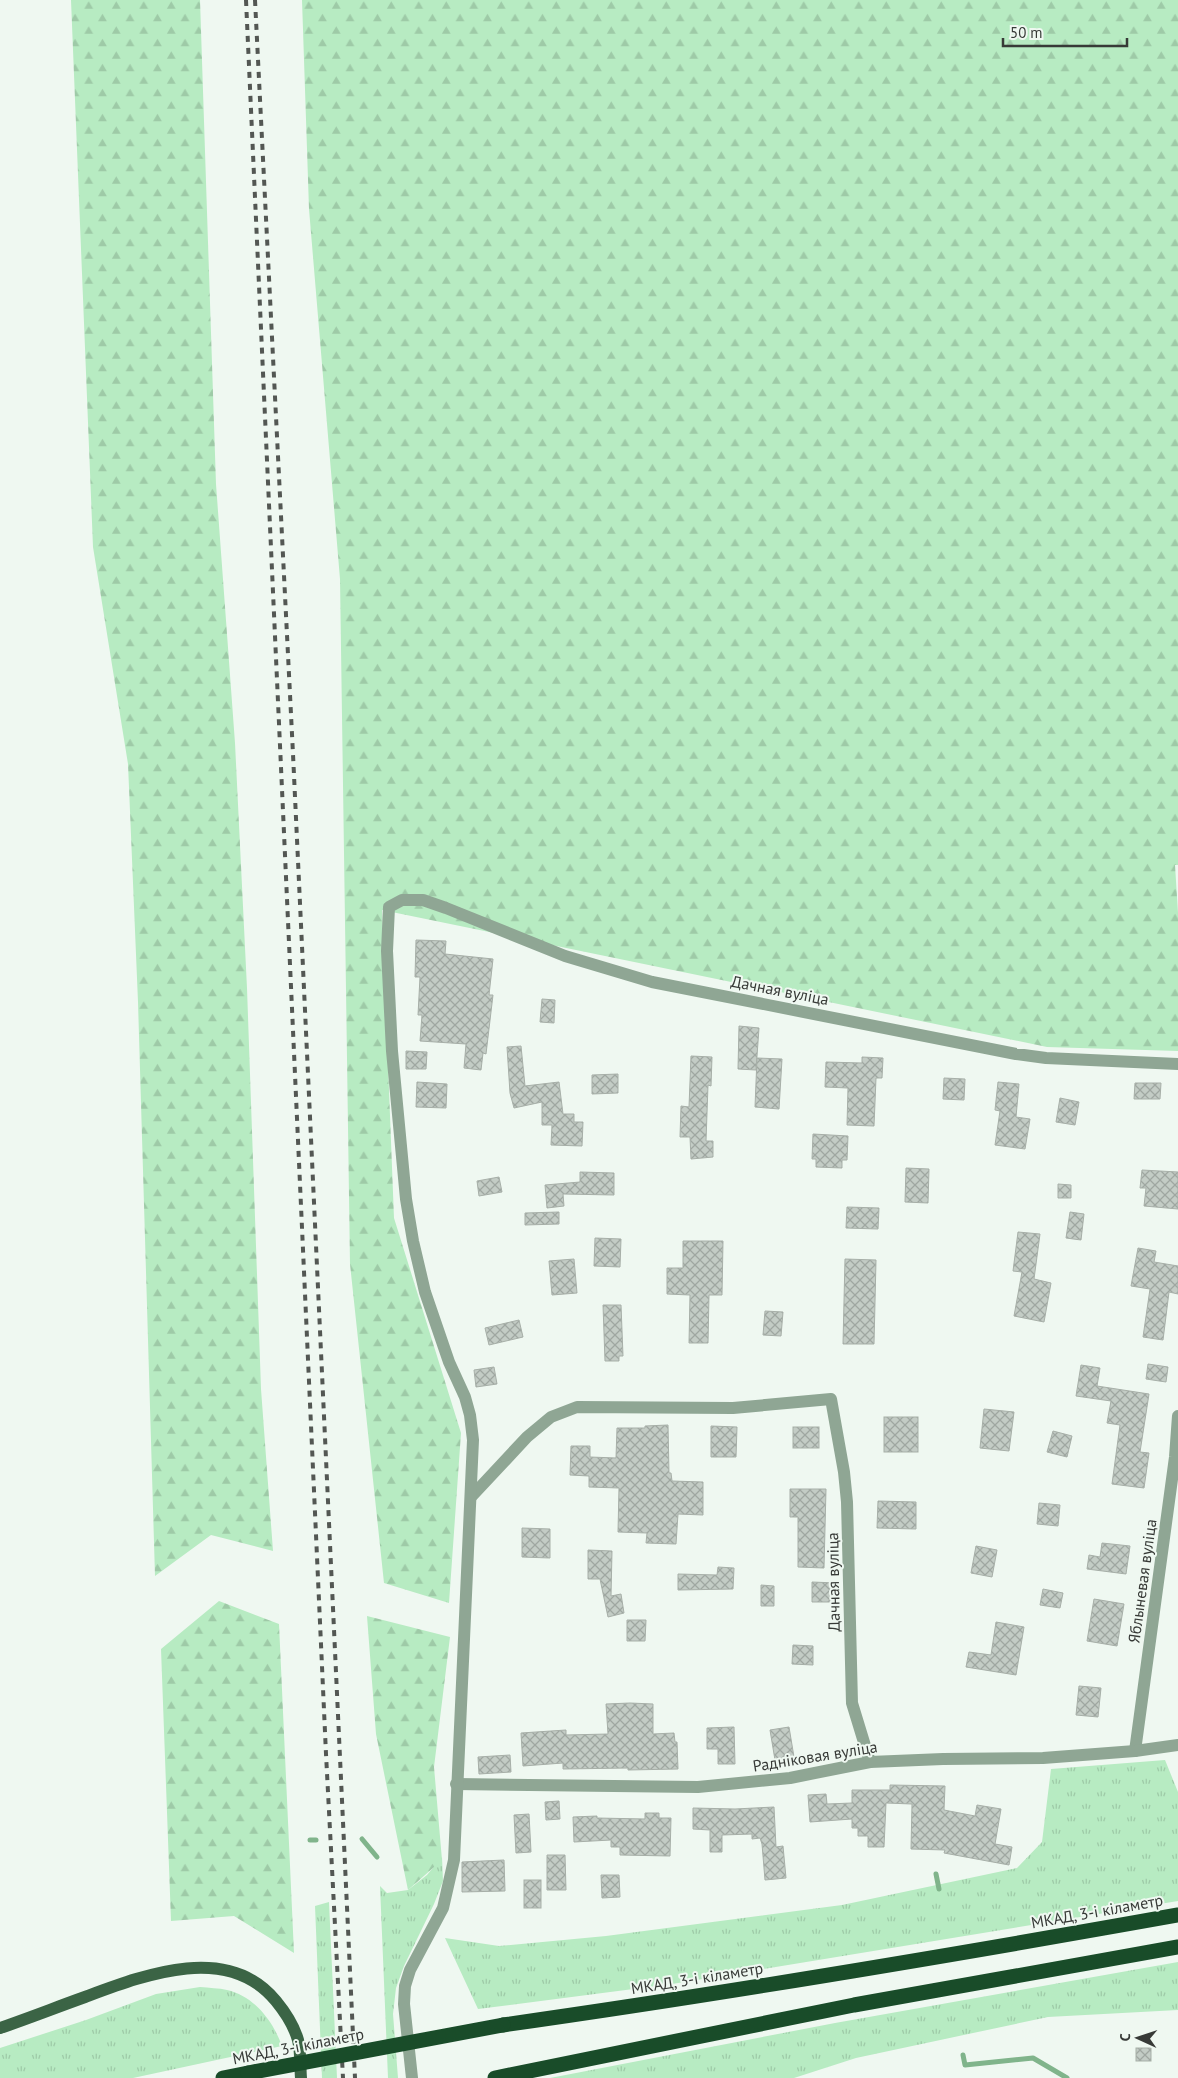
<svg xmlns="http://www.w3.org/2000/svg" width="1178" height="2078" viewBox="0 0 1178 2078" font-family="'PT Sans',sans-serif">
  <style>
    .grass { fill: url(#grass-tufts) }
    .forest { fill: url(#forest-firs) }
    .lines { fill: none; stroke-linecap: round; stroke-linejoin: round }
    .stream { stroke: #80b48b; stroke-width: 5 }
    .building { fill: url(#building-cross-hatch); stroke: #a7afa8 }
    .minor { stroke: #8fa694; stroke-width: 12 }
    .major { stroke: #3b6445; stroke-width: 12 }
    .highway { stroke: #194c29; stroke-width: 15 }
    .rail { stroke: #535753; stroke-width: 4; stroke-dasharray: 6 6; stroke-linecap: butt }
    .highway-bridge { stroke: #194c29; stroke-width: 15 }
    .labels { text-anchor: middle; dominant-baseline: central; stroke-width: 4; stroke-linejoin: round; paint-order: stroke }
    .street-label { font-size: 16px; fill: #373a37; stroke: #eff8f1 }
  </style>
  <defs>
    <pattern id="grass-tufts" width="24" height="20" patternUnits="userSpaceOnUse" patternTransform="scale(1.25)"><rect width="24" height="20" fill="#b7ebc2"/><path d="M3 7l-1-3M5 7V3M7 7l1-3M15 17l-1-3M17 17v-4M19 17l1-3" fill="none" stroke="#9ecaa7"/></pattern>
    <pattern id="forest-firs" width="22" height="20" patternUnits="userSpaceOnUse" patternTransform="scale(1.25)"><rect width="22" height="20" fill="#b7ebc2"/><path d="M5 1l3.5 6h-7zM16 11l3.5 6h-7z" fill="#9ecaa7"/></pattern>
    <pattern id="building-cross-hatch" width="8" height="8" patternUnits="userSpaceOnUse" patternTransform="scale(1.25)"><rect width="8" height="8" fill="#c3ccc5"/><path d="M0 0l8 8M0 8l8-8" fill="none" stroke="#9fa7a1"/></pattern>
  </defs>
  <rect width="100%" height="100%" fill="#eff8f1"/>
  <!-- grass -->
  <g class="grass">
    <polygon points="1165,1760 1178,1792 1178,1901 672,1984 478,2009 445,1938 499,1946 606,1936 842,1905 1017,1868 1042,1842 1051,1769"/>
    <polygon points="442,1857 443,1881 434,1904 404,1966 396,1988 393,2014 398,2078 388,2078 380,1886 387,1893 408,1890 427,1875"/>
    <polygon points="329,1902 337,2078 322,2078 315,1906"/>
    <polygon points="1178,1962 1178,2010 1048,2017 856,2058 794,2078 550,2078 835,2023"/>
    <path d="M200,1987C209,1988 219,1988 227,1990C254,1996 273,2021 282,2046L133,2078H0V2048L86,2020L156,1994Z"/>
  </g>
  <!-- forest -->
  <g class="forest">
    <polygon points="71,0 200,0 216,484 235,743 247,988 261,1389 273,1551 211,1535 155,1576 138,1002 128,764 93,547"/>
    <polygon points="302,0 1178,0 1178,865 1175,865 1178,913 1178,1051 1047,1047 382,910 394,1218 461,1433 449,1603 384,1583 350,1264 340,579 309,209"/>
    <polygon points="219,1601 279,1624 294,1953 234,1916 171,1921 161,1649"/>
    <polygon points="367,1616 450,1637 434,1767 442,1860 408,1890 376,1734"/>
  </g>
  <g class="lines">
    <!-- stream -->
    <g class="stream">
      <polyline points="362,1839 377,1857"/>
      <polyline points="310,1840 316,1840"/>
      <polyline points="936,1874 939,1889"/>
      <polyline points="963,2055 965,2065 1033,2058 1067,2078"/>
    </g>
  </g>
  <!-- building -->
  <g class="building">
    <polygon points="416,940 446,941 445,954 493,959 489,995 493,995 486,1054 483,1053 481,1070 464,1068 466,1044 420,1041 422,1015 418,1015 420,977 415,977"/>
    <polygon points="542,999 555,1000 554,1023 540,1022"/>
    <polygon points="739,1026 759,1028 756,1070 738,1069"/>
    <polygon points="521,1046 525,1086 559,1082 563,1114 574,1114 574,1122 583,1122 582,1146 551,1145 552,1125 542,1125 542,1102 514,1108 510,1093 507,1047"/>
    <polygon points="406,1051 427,1052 426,1069 406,1069"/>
    <polygon points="691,1056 712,1057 711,1086 708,1085 706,1141 713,1141 713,1157 691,1159 690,1137 680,1137 681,1106 689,1107"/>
    <polygon points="862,1057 883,1058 882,1078 876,1078 874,1126 847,1125 848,1088 825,1087 826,1062 862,1063"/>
    <polygon points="757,1058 782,1059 779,1109 755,1107"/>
    <polygon points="618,1074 618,1093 592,1094 592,1075"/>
    <polygon points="944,1078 965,1079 964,1100 943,1099"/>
    <polygon points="417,1082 447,1084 446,1108 416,1107"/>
    <polygon points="998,1082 1019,1084 1016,1117 1030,1119 1025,1149 995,1145 1000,1111 995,1110"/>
    <polygon points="1135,1083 1161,1083 1160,1099 1134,1099"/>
    <polygon points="1060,1098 1079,1102 1075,1125 1056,1122"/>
    <polygon points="813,1134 848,1136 847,1160 842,1160 842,1168 816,1167 816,1159 812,1159"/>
    <polygon points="906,1168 929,1169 928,1203 905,1202"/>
    <polygon points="1142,1170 1178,1172 1178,1209 1144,1206 1146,1188 1140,1188"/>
    <polygon points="580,1172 614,1173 614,1195 563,1194 564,1206 547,1208 545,1185 580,1182"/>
    <polygon points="499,1177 502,1192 479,1196 477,1181"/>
    <polygon points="1058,1184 1071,1185 1071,1198 1058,1198"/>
    <polygon points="847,1207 879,1208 878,1229 846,1228"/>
    <polygon points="559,1212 559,1224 525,1225 525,1213"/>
    <polygon points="1070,1212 1084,1214 1081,1240 1066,1238"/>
    <polygon points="1018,1232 1040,1234 1034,1279 1051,1283 1044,1322 1014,1316 1022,1272 1013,1271"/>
    <polygon points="595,1238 621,1239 620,1267 594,1266"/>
    <polygon points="683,1241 723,1241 722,1295 709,1295 708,1343 689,1343 690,1295 667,1294 667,1268 683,1268"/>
    <polygon points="1138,1248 1156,1251 1154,1262 1178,1266 1178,1294 1169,1292 1163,1340 1143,1337 1150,1289 1131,1286"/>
    <polygon points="574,1259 577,1293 552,1295 549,1261"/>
    <polygon points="845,1259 876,1260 874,1344 843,1344"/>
    <polygon points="603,1305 621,1305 623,1356 619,1356 619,1361 605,1361"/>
    <polygon points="765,1311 783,1312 781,1336 763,1335"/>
    <polygon points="519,1320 523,1337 489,1345 485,1328"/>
    <polygon points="1148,1364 1168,1367 1166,1382 1146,1379"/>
    <polygon points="1081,1365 1100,1368 1097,1386 1149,1394 1140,1452 1149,1453 1144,1488 1112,1484 1120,1425 1107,1423 1111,1401 1076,1396"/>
    <polygon points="494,1367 497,1384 476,1387 474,1370"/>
    <polygon points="984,1409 1014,1412 1009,1451 980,1448"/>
    <rect x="884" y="1417" width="34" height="35"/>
    <polygon points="668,1425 669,1473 671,1473 672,1481 703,1482 703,1515 678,1514 676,1544 646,1543 647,1533 618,1532 619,1488 589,1487 589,1476 570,1475 571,1446 590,1446 590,1457 616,1458 617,1428 645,1428 645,1426"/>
    <polygon points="711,1426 737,1427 736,1457 711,1457"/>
    <rect x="793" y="1427" width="26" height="21"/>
    <polygon points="1053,1431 1072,1436 1067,1457 1047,1452"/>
    <polygon points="790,1489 826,1489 824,1568 798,1567 798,1517 790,1517"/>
    <polygon points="878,1501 916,1502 916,1529 877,1528"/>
    <polygon points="1039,1503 1060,1505 1058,1526 1037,1524"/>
    <polygon points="522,1528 550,1529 550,1558 522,1557"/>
    <polygon points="1102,1543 1130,1546 1126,1574 1087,1569 1089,1555 1100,1557"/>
    <polygon points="976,1546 997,1550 992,1577 971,1573"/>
    <polygon points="588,1550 612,1551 611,1596 621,1594 624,1613 608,1617 600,1579 588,1579"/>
    <polygon points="718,1567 734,1568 733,1589 678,1590 678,1574 717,1575"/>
    <polygon points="812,1582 836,1583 835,1602 812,1602"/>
    <polygon points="761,1585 774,1586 774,1606 761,1606"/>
    <polygon points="1043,1589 1063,1593 1060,1608 1040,1605"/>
    <polygon points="1094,1599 1124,1604 1117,1646 1087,1641"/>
    <polygon points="627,1620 646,1620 645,1641 627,1641"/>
    <polygon points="996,1622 1024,1627 1016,1675 966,1667 969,1652 991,1655"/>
    <polygon points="793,1645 813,1646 813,1665 792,1664"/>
    <polygon points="1079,1686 1101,1688 1098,1717 1076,1715"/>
    <polygon points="630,1703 653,1704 653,1734 674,1733 675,1742 677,1742 678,1769 628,1770 628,1768 563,1769 563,1763 523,1766 521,1733 566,1730 566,1735 608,1734 606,1704"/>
    <polygon points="734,1727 735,1764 718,1764 718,1749 707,1749 707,1728"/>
    <polygon points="789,1727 794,1757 775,1760 770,1730"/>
    <polygon points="510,1755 511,1772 479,1774 478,1757"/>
    <polygon points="890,1785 945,1786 944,1810 975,1816 977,1805 1001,1809 995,1844 1012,1847 1009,1865 944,1853 945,1850 911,1849 912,1804 886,1803 884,1847 868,1847 868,1836 858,1836 858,1828 852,1828 852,1819 810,1822 808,1795 826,1794 827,1804 852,1803 852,1790 890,1790"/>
    <polygon points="559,1801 560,1819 546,1820 545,1802"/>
    <polygon points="774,1807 776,1847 783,1846 786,1878 765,1880 762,1844 760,1838 752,1839 752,1834 722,1835 722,1852 710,1852 710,1830 693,1829 693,1808 735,1809"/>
    <polygon points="645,1813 659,1813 659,1818 671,1818 670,1856 620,1855 620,1847 611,1847 611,1840 574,1842 573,1817 597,1816 597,1818 645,1819"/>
    <polygon points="529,1814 531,1852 516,1853 514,1815"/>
    <polygon points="547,1855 565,1855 566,1890 547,1890"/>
    <polygon points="504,1860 505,1891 462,1892 462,1862"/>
    <polygon points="601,1875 619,1875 620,1897 602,1898"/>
    <rect x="524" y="1880" width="17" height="28"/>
    <rect x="1136" y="2048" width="15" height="13"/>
  </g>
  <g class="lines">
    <!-- minor -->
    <g class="minor">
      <polyline points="471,1497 527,1437 551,1417 577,1407 733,1408 831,1399 844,1472 847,1502 852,1703 870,1762"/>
      <polyline points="1135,1751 1175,1457 1178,1416"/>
      <polyline points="456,1784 698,1787 790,1778 870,1762 943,1759 1043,1758 1135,1751 1178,1745"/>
      <polyline points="412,2078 404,2004 405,1986 410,1970 443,1908 454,1860 473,1440 470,1415 465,1397 449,1362 425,1292 413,1241 406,1199 392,1051 387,951 389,907 402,900 423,900 446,908 565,956 652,982 1016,1054 1046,1058 1178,1064"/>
    </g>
    <!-- major -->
    <path class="major" d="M0,2028C29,2018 57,2007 85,1997C144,1975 228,1942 276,2001C285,2012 294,2026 298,2040C301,2052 300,2066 301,2078"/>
    <!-- highway -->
    <g class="highway">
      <path d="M503,2025C729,1993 954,1955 1178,1915"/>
      <polyline points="223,2078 248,2073"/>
      <polyline points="495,2078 854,2005 1178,1947"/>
    </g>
    <!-- rail -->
    <g class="rail">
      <polyline points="246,0 326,1754 343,2078"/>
      <polyline points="255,0 293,754 355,2078"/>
    </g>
    <!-- highway-bridge -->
    <polyline class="highway-bridge" points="248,2073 503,2025"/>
  </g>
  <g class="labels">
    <!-- street labels -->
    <g class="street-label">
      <text transform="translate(780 990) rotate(11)">Дачная вуліца</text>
      <text transform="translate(1142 1581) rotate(-82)">Яблыневая вуліца</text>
      <text transform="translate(833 1582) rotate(-91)">Дачная вуліца</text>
      <text transform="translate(815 1756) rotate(-9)">Радніковая вуліца</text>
      <text transform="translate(1097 1911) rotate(-10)">МКАД, 3-і кіламетр</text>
      <text transform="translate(697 1978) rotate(-9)">МКАД, 3-і кіламетр</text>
      <text transform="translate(298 2046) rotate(-11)">МКАД, 3-і кіламетр</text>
    </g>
  </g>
  <!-- north arrow -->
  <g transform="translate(1138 2038) rotate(273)" stroke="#eff8f1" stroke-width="4" paint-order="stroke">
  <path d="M0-4L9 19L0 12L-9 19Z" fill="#373a37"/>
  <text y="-8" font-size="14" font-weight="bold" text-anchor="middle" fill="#373a37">С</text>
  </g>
  <!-- scale -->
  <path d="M1003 38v8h124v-8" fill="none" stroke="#373a37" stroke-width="2.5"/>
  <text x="1010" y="38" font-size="15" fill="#373a37" stroke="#eff8f1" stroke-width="4" paint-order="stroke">50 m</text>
</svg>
